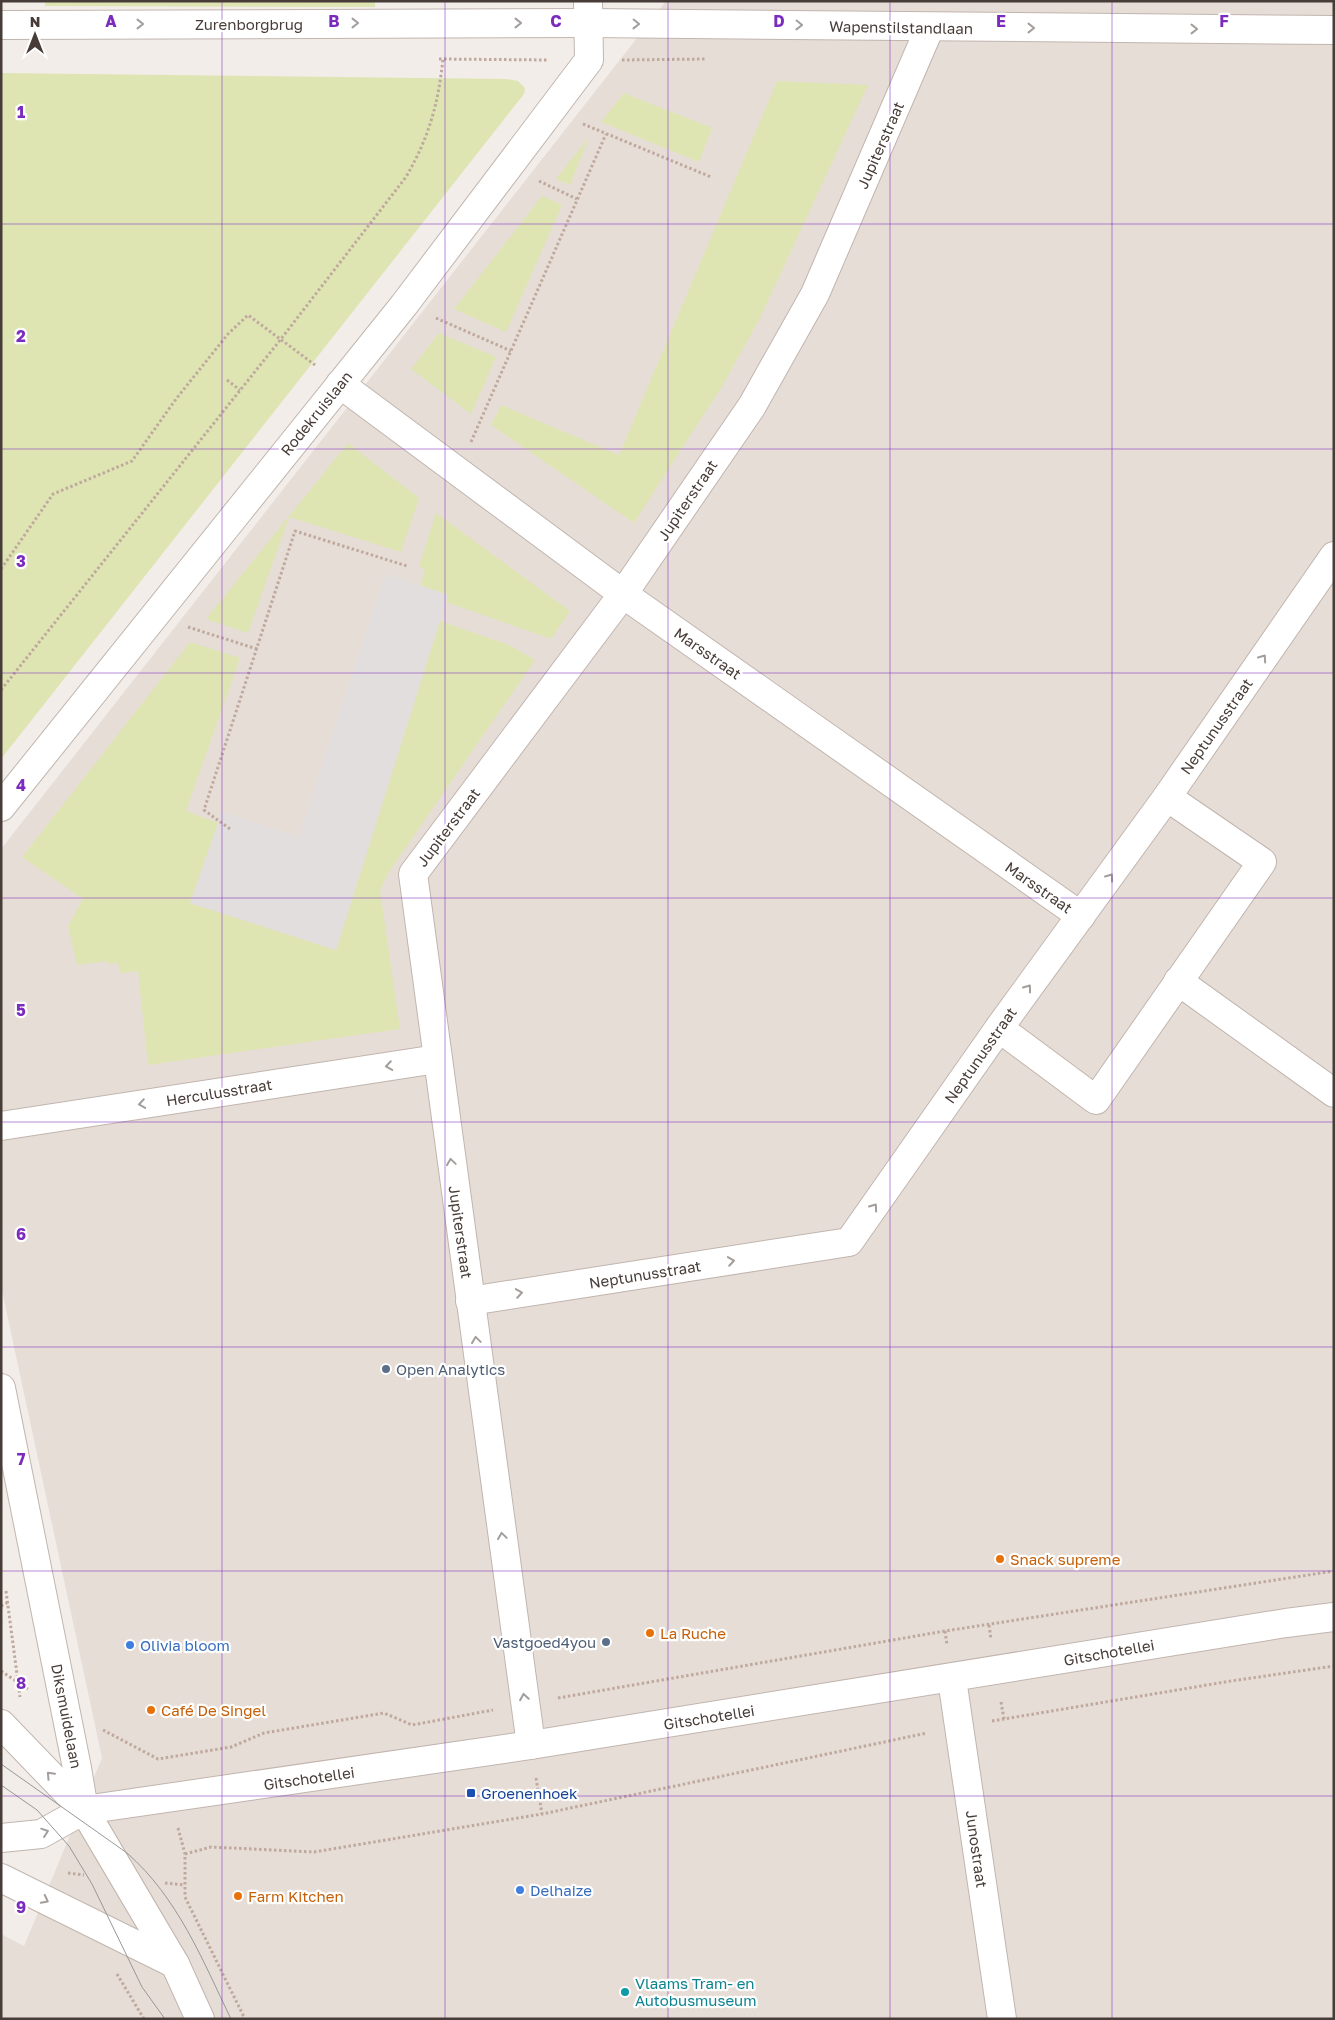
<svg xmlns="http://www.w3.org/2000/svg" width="1335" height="2020" viewBox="0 0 1335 2020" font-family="'Golos Text',sans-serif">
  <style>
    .residential { fill: #e7ddd7 }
    .green { fill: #dee5b3 }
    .parking { fill: #e2dedd }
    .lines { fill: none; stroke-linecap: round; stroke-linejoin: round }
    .minor-casing { stroke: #c1b5ae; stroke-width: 30 }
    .path { stroke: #bfa99d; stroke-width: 3; stroke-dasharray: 2.5 2.5; stroke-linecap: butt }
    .minor { stroke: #fff; stroke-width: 28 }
    .tram { stroke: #979797; stroke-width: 1 }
    .oneway { stroke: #a39e9b }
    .grid { fill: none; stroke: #7b2cbf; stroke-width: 1; stroke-opacity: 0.55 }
    .service-dot { fill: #5c6f8a; stroke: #fff; stroke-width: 2 }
    .food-dot { fill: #e8710a; stroke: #fff; stroke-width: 2 }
    .shop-dot { fill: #3f7fe0; stroke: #fff; stroke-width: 2 }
    .transit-dot { fill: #1a4fb4; stroke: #fff; stroke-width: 2 }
    .culture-dot { fill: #0f9aa8; stroke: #fff; stroke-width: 2 }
    .labels { text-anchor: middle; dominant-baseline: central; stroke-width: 4.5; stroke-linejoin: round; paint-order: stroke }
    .street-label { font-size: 15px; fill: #473c37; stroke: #fff }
    .service-label { font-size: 15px; fill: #4e5e75; stroke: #fff; text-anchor: start }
    .food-label { font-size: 15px; fill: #c56008; stroke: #fff; text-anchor: start }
    .shop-label { font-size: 15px; fill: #366cbe; stroke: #fff; text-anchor: start }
    .transit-label { font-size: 15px; fill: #164399; stroke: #fff; text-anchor: start }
    .culture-label { font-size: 15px; fill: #0d838f; stroke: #fff; text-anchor: start }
    .grid-label { font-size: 16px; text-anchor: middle; font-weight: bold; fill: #7b2cbf; stroke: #fff; stroke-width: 4.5; stroke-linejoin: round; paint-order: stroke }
  </style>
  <rect width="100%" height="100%" fill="#f3ede9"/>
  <!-- residential -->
  <polygon class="residential" points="666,1 1334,1 1334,2019 1,2019 1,1934 24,1946 102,1758 1,1286 1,849"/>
  <!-- green -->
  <g class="green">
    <polygon points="45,1 375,1 375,7 45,6"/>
    <polygon points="1,73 506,79 518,81 525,88 524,94 1,759"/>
    <polygon points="777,81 868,85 760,318 724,383 634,523 491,425 501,405 619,455"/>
    <polygon points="624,93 712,128 699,162 601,122"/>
    <polygon points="589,137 570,185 556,179"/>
    <polygon points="542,196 562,205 506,332 454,309"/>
    <polygon points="439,333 496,357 471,414 411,369"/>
    <polygon points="348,443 419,498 401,552 289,517 248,633 206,619"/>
    <polygon points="436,513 570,611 551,639 446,602 448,595 420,585 425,570 419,566"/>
    <polygon points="440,621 509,645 535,660 389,872 380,890 400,1029 148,1065 138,971 120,973 118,963 108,964 107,961 77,965 68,926 83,899 22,857 190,642 240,658 186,811 218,823 190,903 336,950"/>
  </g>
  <!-- parking -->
  <polygon class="parking" points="385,574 448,595 336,950 190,903 222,812 299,837"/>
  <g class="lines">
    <defs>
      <g id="minor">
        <polyline points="1,25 588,23 1334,30"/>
        <polyline points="340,384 623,594 1081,916"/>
        <polyline points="1,807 404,305 589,60 588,1"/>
        <polyline points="1178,981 1334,1093"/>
        <polyline points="999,1028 1096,1100 1262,862 1167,797"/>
        <polyline points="1,1126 437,1059"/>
        <polyline points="470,1301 849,1242 999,1028 1167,797 1334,556"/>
        <polyline points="1,1388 77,1768 84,1810 175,1964 200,2019"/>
        <polyline points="952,1679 1002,2019"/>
        <polyline points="1,1724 84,1810"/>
        <polyline points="531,1745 413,874 623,594 752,406 815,294 930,27"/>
        <polyline points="1,1838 41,1834 84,1810 531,1745 1286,1623 1334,1617"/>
        <polyline points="1,1878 175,1964"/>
      </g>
    </defs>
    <!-- minor casing -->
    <use href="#minor" class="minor-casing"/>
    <!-- path -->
    <g class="path">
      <polyline points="439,59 548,60"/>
      <polyline points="622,60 705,59"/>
      <polyline points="583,124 711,177"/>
      <polyline points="539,181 577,199"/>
      <polyline points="436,318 511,351"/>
      <polyline points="227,380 240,390"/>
      <polyline points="471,442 606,134"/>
      <polyline points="1,569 53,494 132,461 176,399 228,334 248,315 315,365"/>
      <polyline points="188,627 257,649"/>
      <path d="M1,690L281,339L406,177C429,137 438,105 443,59"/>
      <polyline points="230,829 204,810 295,531 407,566"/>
      <polyline points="6,1591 20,1697"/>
      <polyline points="1,1606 7,1603"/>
      <polyline points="989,1625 991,1639"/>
      <polyline points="945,1631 947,1645"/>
      <polyline points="1,1671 28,1689"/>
      <polyline points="558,1698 945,1631 1334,1571"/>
      <polyline points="1001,1702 1004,1719"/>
      <polyline points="992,1721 1231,1681 1334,1666"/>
      <polyline points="103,1730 158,1759 231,1747 264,1733 384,1713 412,1725 493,1710"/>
      <polyline points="536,1778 542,1814"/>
      <polyline points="178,1828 185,1854 185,1897 245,2019"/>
      <polyline points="185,1854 211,1847 314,1852 542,1814 927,1733"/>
      <polyline points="68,1873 84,1875"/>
      <polyline points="165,1883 184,1885"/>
      <polyline points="117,1974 144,2019"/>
    </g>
    <!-- minor -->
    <use href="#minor" class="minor"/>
    <!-- tram -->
    <g class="tram">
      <path d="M1,1764L127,1853C178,1898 202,1959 231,2019"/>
      <polyline points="1,1785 37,1810 69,1846 92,1884 142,1987 165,2019"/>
    </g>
  </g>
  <!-- one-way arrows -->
  <defs><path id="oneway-chevron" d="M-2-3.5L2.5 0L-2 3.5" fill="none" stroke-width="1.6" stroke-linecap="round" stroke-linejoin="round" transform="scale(1.25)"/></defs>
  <g class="oneway">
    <use href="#oneway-chevron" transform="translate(355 23)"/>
    <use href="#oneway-chevron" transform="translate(518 23)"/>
    <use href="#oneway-chevron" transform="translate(140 24)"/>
    <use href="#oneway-chevron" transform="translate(636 24) rotate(1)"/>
    <use href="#oneway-chevron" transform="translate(799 25) rotate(1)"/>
    <use href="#oneway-chevron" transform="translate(1031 28)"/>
    <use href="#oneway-chevron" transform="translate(1194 29)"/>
    <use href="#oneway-chevron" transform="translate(1263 658) rotate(-55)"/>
    <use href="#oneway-chevron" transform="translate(1110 877) rotate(-54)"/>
    <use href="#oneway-chevron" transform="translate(1028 988) rotate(-54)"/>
    <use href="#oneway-chevron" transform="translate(389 1066) rotate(171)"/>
    <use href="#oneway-chevron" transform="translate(142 1104) rotate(171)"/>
    <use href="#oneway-chevron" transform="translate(451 1162) rotate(-98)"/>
    <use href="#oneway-chevron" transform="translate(874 1207) rotate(-55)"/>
    <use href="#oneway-chevron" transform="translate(731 1261) rotate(-9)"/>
    <use href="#oneway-chevron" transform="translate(519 1293) rotate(-9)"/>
    <use href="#oneway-chevron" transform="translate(476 1340) rotate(-98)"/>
    <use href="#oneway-chevron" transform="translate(502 1536) rotate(-98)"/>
    <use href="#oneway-chevron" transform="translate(524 1697) rotate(-99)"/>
    <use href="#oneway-chevron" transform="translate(50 1775) rotate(-133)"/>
    <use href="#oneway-chevron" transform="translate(45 1832) rotate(-19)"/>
    <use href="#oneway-chevron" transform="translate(45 1900) rotate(27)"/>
  </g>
  <!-- grid -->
  <path class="grid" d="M222,1V2019M445,1V2019M668,1V2019M890,1V2019M1112,1V2019M1,224H1334M1,449H1334M1,673H1334M1,898H1334M1,1122H1334M1,1347H1334M1,1571H1334M1,1796H1334"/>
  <!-- markers -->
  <g class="service-dot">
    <circle cx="386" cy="1369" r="5"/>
    <circle cx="606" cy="1642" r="5"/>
  </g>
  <g class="food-dot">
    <circle cx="1000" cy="1559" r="5"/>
    <circle cx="650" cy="1633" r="5"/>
    <circle cx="151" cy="1710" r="5"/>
    <circle cx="238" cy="1896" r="5"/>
  </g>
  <g class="shop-dot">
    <circle cx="130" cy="1645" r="5"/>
    <circle cx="520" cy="1890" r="5"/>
  </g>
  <rect class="transit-dot" x="466" y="1788" width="10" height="10" rx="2.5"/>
  <circle class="culture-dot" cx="625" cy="1992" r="5"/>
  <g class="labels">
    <!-- street labels -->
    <g class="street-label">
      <text x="249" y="24">Zurenborgbrug</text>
      <text transform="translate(901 27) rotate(1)">Wapenstilstandlaan</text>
      <text transform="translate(880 145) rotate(-66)">Jupiterstraat</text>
      <text transform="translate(316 413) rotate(-51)">Rodekruislaan</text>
      <text transform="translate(687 500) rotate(-56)">Jupiterstraat</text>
      <text transform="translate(708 653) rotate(35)">Marsstraat</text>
      <text transform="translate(1216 726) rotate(-55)">Neptunusstraat</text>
      <text transform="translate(448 827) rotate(-53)">Jupiterstraat</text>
      <text transform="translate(1039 887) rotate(35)">Marsstraat</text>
      <text transform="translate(980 1055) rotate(-55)">Neptunusstraat</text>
      <text transform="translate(219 1092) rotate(-9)">Herculusstraat</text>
      <text transform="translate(461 1232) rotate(82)">Jupiterstraat</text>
      <text transform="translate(645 1274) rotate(-9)">Neptunusstraat</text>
      <text transform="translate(1109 1652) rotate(-10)">Gitschotellei</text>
      <text transform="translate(67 1716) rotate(79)">Diksmuidelaan</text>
      <text transform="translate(709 1717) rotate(-9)">Gitschotellei</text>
      <text transform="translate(309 1778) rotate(-8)">Gitschotellei</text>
      <text transform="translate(977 1849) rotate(82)">Junostraat</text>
    </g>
    <!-- service labels -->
    <g class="service-label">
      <text x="396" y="1369">Open Analytics</text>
      <text x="596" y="1642" text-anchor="end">Vastgoed4you</text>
    </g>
    <!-- food labels -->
    <g class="food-label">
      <text x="1010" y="1559">Snack supreme</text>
      <text x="660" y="1633">La Ruche</text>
      <text x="161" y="1710">Café De Singel</text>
      <text x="248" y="1896">Farm Kitchen</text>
    </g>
    <!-- shop labels -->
    <g class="shop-label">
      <text x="140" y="1645">Olivia bloom</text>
      <text x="530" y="1890">Delhaize</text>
    </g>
    <!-- transit labels -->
    <g class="transit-label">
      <text x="481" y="1793">Groenenhoek</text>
    </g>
    <!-- culture labels -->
    <g class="culture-label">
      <text x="635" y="1983">Vlaams Tram- en<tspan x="635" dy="17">Autobusmuseum</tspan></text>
    </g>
  </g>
  <g class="grid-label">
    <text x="111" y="27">A</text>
    <text x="334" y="27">B</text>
    <text x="556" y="27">C</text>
    <text x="779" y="27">D</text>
    <text x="1001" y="27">E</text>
    <text x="1224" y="27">F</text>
    <text x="21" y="118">1</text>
    <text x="21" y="342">2</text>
    <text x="21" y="567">3</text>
    <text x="21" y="791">4</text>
    <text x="21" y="1016">5</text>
    <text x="21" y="1240">6</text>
    <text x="21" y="1465">7</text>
    <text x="21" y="1689">8</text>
    <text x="21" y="1913">9</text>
  </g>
  <!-- border -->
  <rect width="1335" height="2020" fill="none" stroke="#473c37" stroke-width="5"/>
  <!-- north arrow -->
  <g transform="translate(35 35)" stroke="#ffffff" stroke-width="4" paint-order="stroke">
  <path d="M0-4L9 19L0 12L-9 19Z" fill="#473c37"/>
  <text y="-8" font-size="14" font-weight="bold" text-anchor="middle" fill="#473c37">N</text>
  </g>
</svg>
